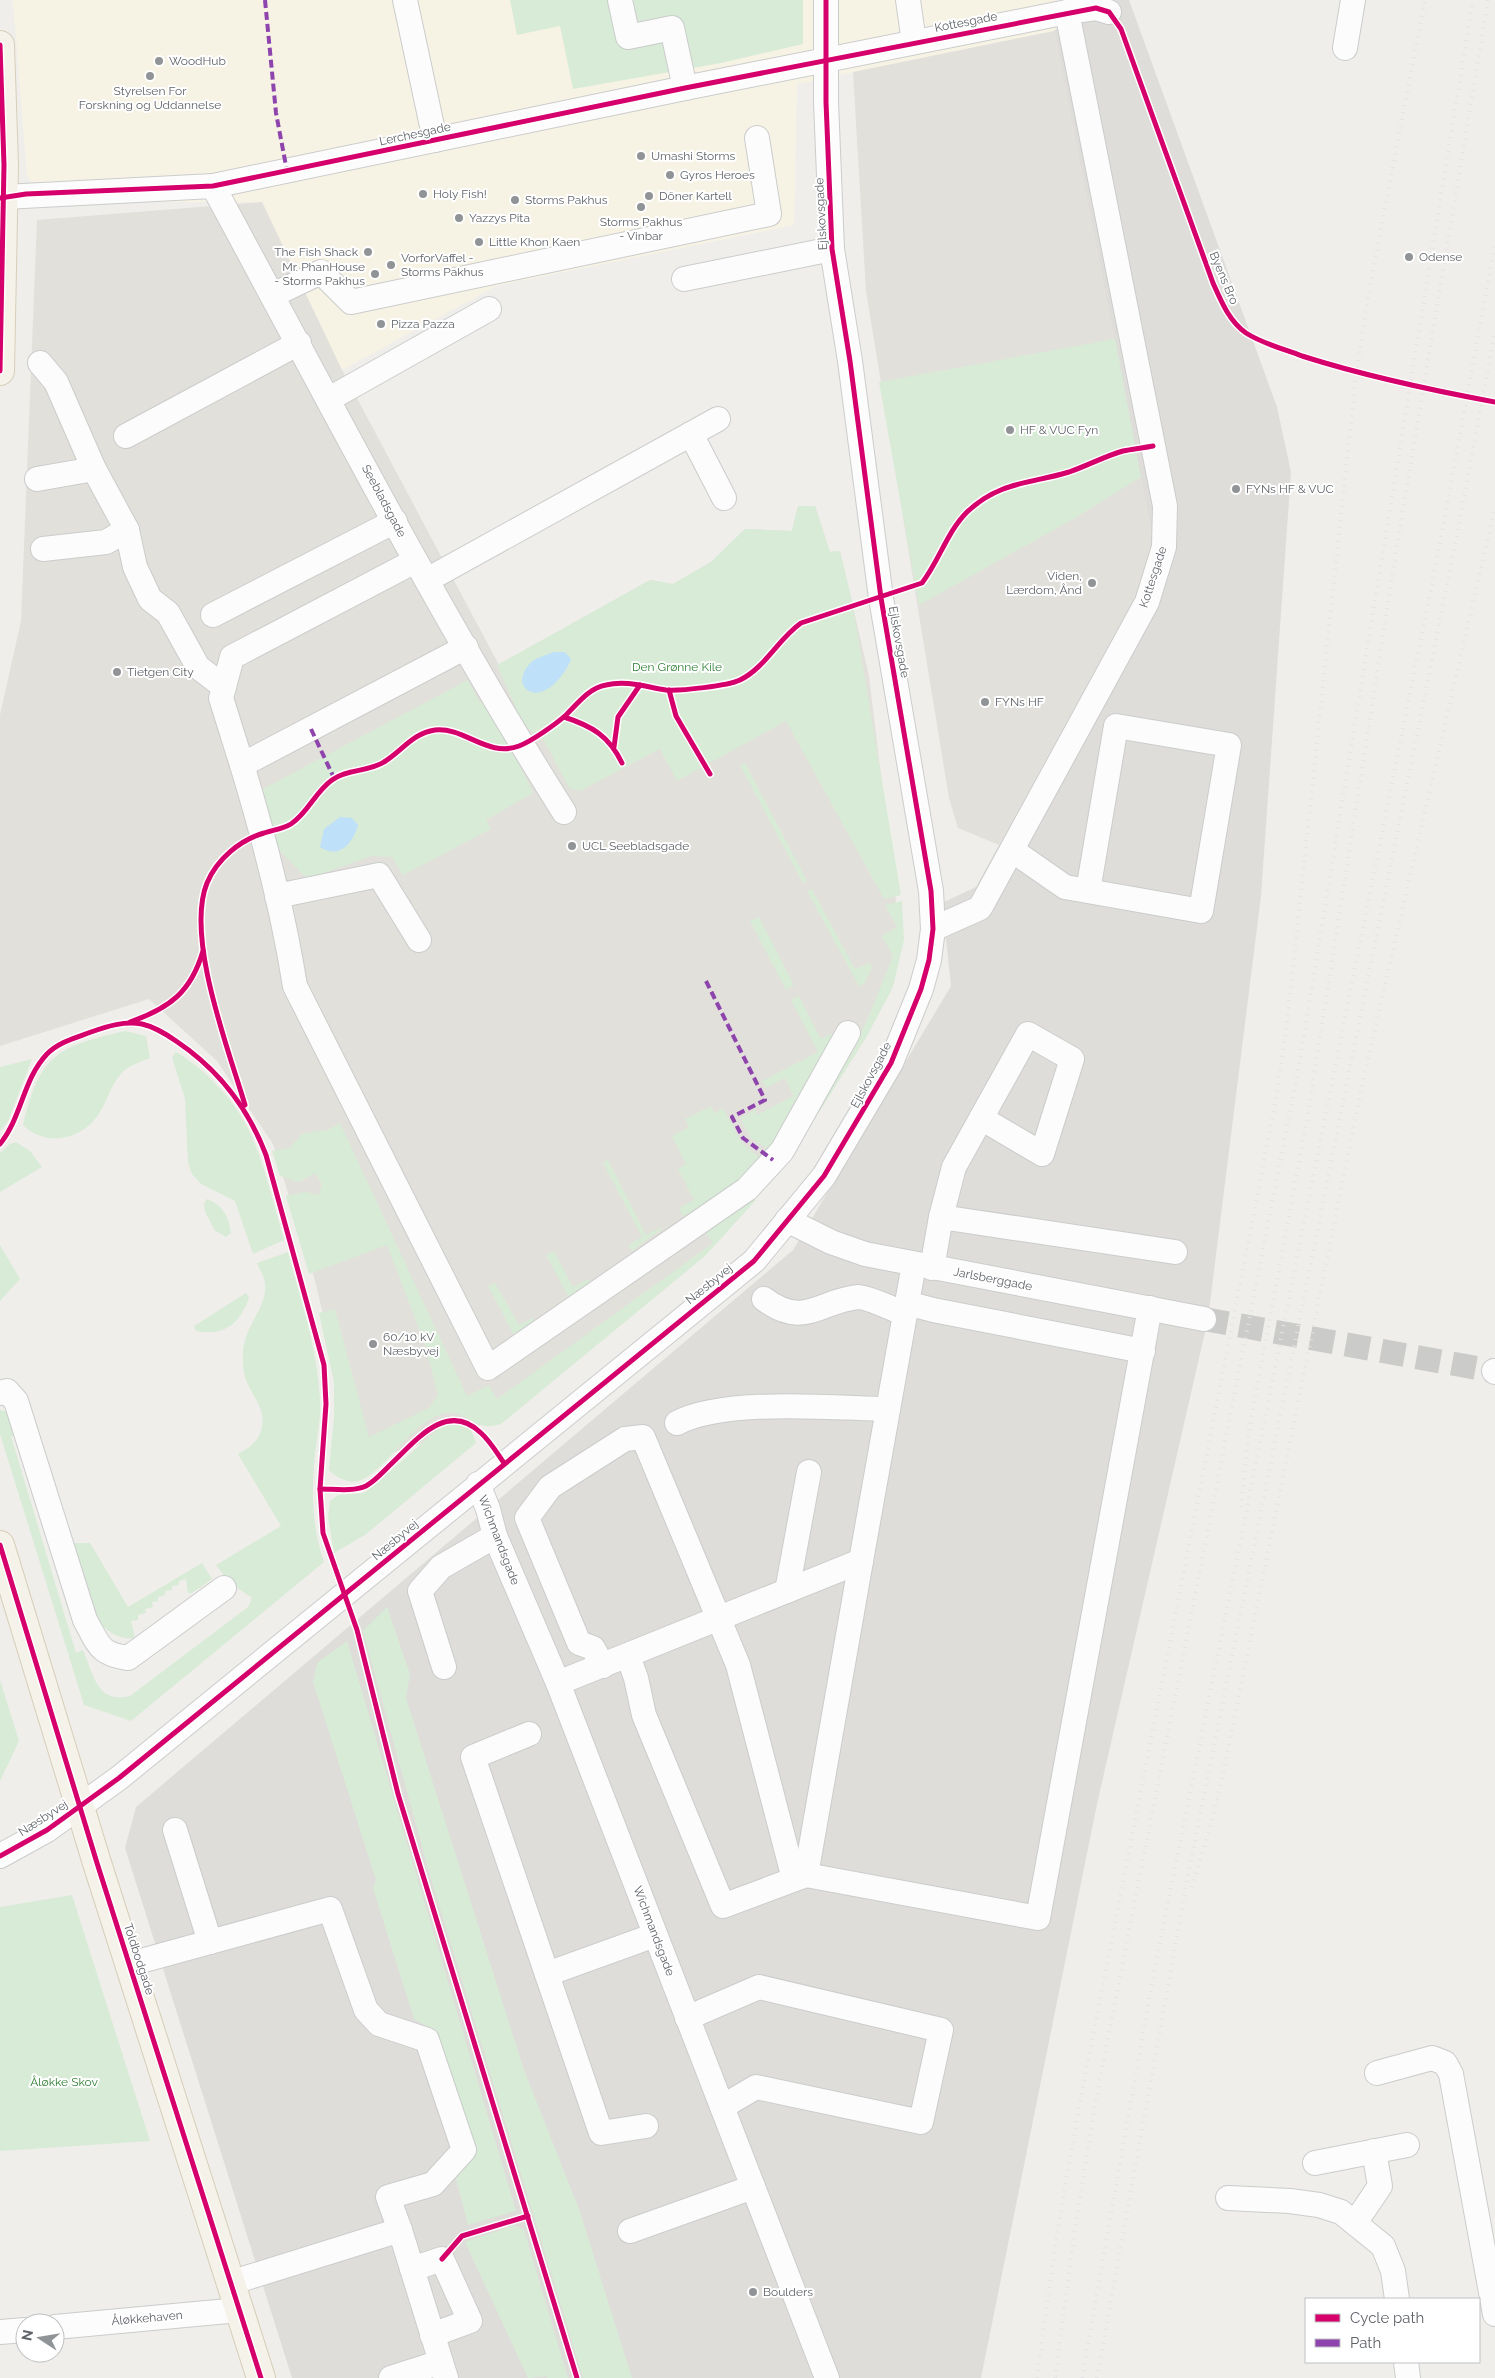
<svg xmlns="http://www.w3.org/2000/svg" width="1495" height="2378" viewBox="0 0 1495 2378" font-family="Raleway,sans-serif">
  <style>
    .commercial { fill: #f7f3e4 }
    .industrial { fill: #dfddda }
    .education { fill: #e2e0da }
    .green { fill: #d8ebd6 }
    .water { fill: #bfe0f9 }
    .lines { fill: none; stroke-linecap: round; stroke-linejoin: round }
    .minor-tunnel { stroke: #cbcbca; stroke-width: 24; stroke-dasharray: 24 12; stroke-linecap: butt }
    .minor-casing { stroke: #cbcccc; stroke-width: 26 }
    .major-casing { stroke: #d7ceb8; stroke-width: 30 }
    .minor { stroke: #fdfcfc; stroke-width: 24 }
    .major { stroke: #f4f2e9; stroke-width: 28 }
    .rail { stroke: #e4e4e4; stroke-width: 4; stroke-dasharray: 1 6; stroke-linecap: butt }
    .quiet { stroke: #8e44ad; stroke-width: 4; stroke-dasharray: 8 4; stroke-linecap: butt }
    .cycleway-casing { stroke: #fff; stroke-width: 8 }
    .cycleway { stroke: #d6006c; stroke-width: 5 }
    .poi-dot { fill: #919496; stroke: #fff; stroke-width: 2 }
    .labels { text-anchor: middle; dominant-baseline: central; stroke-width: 4; stroke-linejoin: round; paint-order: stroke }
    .street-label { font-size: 12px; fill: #5f6368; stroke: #fff }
    .poi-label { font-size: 12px; fill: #5f6368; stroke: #fff; text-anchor: start }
    .park-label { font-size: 12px; fill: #348238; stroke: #fff }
  </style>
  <rect width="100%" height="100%" fill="#efeeea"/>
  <!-- commercial -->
  <polygon class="commercial" points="13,0 1092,0 1054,31 797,84 794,225 496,286 342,370 262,202 42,202 27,175"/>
  <!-- industrial -->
  <polygon class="industrial" points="1091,0 1129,0 1277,407 1291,472 1261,896 1208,1319 1097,1804 981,2378 292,2378 125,1848 136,1807 793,1250 951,986 942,903 976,887 1132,603 1153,541 1054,31"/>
  <!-- education -->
  <g class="education">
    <polygon points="1054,31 1153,541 1132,603 999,845 958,828 949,798 866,291 853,72"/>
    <polygon points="262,202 342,370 499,665 650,580 673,584 711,562 745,529 792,531 798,506 815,506 830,552 840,551 869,676 901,943 858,1045 821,1107 714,1245 497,1420 359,1463 314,1277 273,1144 217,1061 149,999 0,1046 0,715 21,621 37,220"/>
  </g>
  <!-- green -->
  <g class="green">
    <polygon points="510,0 803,0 803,44 721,63 573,89 560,26 517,35"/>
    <polygon points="1115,339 1141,477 1075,518 919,605 879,382"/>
    <polygon points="798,506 815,506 830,552 840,551 852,601 901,895 884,899 786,721 677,781 660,749 580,791 569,788 545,742 523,724 497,665 650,580 673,584 711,562 745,529 792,531"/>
    <polygon points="468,680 480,703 485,702 516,757 533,793 486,820 491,829 403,875 392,857 372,856 307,879 274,845 259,791"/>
    <polygon points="745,763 807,881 803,883 740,765"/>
    <polygon points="812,889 855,969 870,963 872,967 864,984 859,986 807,891"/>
    <polygon points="902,901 904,940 893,987 867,1036 787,1163 783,1160 841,1071 868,1018 893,956 882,936 897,927 885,905"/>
    <polygon points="759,917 794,985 786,990 750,921"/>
    <polygon points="799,996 821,1039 837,1031 805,1097 768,1149 751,1138 740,1118 755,1110 757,1115 793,1096 785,1078 766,1088 762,1081 818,1052 791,1000"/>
    <path d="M125,1031L146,1036L150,1058C140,1062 127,1066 120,1075C109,1088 106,1106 95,1119C77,1141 44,1146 23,1125C40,1054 57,1047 125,1031Z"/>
    <path d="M176,1052C207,1070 238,1104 252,1137C266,1170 274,1206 284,1240L253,1254L235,1201L201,1184L192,1174L188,1163L185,1099L172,1057Z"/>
    <polygon points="32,1059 8,1121 0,1131 0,1067"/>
    <polygon points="711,1106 715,1114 723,1108 742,1143 761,1159 747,1176 693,1212 683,1216 679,1208 694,1200 678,1169 686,1164 672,1136 689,1127 685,1119"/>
    <path d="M340,1123L467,1396L489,1385L497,1399L713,1243L703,1228L751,1196L756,1200L705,1256L501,1424C496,1425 490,1427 486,1426C472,1424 458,1408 442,1414C410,1425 393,1460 367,1477C353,1486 339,1480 329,1470L334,1417V1382L319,1313L335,1309L369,1437L429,1408L438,1395L426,1347L387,1245L309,1274L286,1196L305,1192L319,1195L322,1184L315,1173L299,1182L280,1176L272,1151L289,1148L303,1133L328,1130Z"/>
    <polygon points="16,1142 30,1151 42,1167 0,1192 0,1153 10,1144"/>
    <polygon points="608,1160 646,1235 661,1227 662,1229 632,1251 628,1245 642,1237 603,1163"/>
    <path d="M207,1199C223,1205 229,1217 231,1233L226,1237L214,1230C211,1220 204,1215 204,1203Z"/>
    <polygon points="0,1245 20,1279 0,1301"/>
    <polygon points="554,1251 573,1287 589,1279 590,1282 569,1298 546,1255"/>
    <path d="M288,1252C301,1301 318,1350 320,1401C321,1416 318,1431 316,1446C311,1486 311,1525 324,1562L131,1721L84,1705L0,1434V1410L9,1412L19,1435L11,1436L76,1653L83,1650C93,1674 97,1704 130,1696L248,1607L252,1598L229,1582L216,1565L281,1526L238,1454C251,1447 259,1441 262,1427C266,1407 249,1393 245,1376C243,1371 243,1363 243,1357C242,1326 267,1310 265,1285C265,1278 260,1270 257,1263Z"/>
    <polygon points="495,1283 519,1325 533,1318 535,1322 515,1337 488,1286"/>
    <path d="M246,1293L249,1298C239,1325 224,1336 196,1331L194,1326Z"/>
    <polygon points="452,1425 462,1426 471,1430 476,1443 365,1535 334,1553 328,1517 330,1501 338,1495 363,1493 375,1485 439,1428"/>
    <path d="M71,1543H90L128,1607L202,1563L212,1579L192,1593H188L186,1579L179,1581V1585L172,1586V1590L165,1591V1595L158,1597V1601L152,1602L153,1607L145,1609L146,1613L138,1615V1620L131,1621L135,1638C120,1641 105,1630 96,1619Z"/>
    <polygon points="387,1607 410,1674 406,1698 524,2070 579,2209 632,2378 583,2378 429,1872 363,1631"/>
    <polygon points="347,1641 516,2211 468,2225 454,2171 468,2151 430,2028 414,2019 373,1888 376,1880 313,1682 317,1663"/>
    <polygon points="0,1680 19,1741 0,1781"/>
    <polygon points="72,1895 150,2141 0,2151 0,1907"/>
    <polygon points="515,2225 524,2230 568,2378 547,2378 546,2376 528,2378 465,2242"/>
  </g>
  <!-- water -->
  <g class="water">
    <path d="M554,652H565L571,659C567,672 546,700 529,691C515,683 526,664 536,659C541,656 549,654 554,652Z"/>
    <path d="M340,817L352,818L358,825C353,843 339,860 320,847L324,829Z"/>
  </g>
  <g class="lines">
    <!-- minor-tunnel -->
    <polyline class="minor-tunnel" points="1204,1319 1494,1371"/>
    <defs>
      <g id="minor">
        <polyline points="405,0 435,140"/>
        <polyline points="620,0 628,37 672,28 685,88"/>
        <polyline points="908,0 914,42"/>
        <polyline points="1345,48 1353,0"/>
        <path d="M213,186C327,396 436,610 564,812"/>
        <polyline points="4,197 213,186 685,88 1067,12 1096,8 1109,12"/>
        <polyline points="684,279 832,249"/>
        <polyline points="273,295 321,272 351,302 769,214 757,138"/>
        <polyline points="40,363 56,382 94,469 127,530 135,567 150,599 168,613 198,667 224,687"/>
        <polyline points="329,399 489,309"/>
        <polyline points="691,434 724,498"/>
        <polyline points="126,436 299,343"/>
        <polyline points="37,479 94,469"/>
        <polyline points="43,549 106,542 127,530"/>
        <polyline points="415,561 232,657 221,698 242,765 466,647"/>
        <polyline points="427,580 718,419"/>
        <polyline points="213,615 395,521"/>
        <path d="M242,765C264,837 283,911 295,986L488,1368L747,1189L782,1151L848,1033"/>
        <polyline points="1012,850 1065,887 1201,911 1229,745 1116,726 1088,891"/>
        <polyline points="277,896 379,875 419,940"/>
        <polyline points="933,929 980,908 1147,602 1164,547 1165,506 1067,12"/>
        <polyline points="941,1217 954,1167 1028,1034 1072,1059 1042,1154 981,1118"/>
        <polyline points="787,1220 831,1242 865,1254 1204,1319"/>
        <polyline points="932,1268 941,1217 1175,1252"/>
        <path d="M764,1299C804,1329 819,1301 858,1297C868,1297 895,1310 905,1314"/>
        <polyline points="907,1303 933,1310 1143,1351"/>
        <polyline points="1494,1371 1495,1372"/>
        <path d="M0,1393L7,1391L16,1401L85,1620C99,1645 99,1654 128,1658L224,1588"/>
        <path d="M677,1423C725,1398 832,1408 888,1409"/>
        <polyline points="478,1484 488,1509 495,1536 558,1683 827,2378"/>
        <polyline points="787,1591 809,1472"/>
        <polyline points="628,1656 636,1678 644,1715 723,1906 806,1875 861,1561"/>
        <polyline points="603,1666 593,1648 579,1643 527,1518 550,1487 625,1439 643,1437 738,1665 794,1879"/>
        <polyline points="444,1667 420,1591 441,1567 495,1536"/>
        <polyline points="558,1683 861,1561 914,1264"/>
        <polyline points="529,1734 473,1757 601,2133 646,2126"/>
        <polyline points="175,1830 210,1942"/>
        <polyline points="0,1856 47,1830 119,1778 754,1261 824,1176 891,1063 921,989 929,960 933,929 931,891 881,598 850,361 832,249 826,102 826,0"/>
        <polyline points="806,1875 1038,1918 1150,1308"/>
        <polyline points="130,1964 330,1909 366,2010 379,2024 427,2040 464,2150 433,2184 388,2197 400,2230"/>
        <polyline points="547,1974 655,1935"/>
        <polyline points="687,2018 759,1987 941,2030 921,2122 756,2087 722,2107"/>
        <polyline points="1377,2073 1432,2058 1445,2063 1451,2074 1495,2314"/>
        <polyline points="1315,2163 1407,2145"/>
        <polyline points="1228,2198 1290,2201 1319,2205 1341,2212 1383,2246 1393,2271 1397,2299"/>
        <polyline points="1355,2223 1380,2186 1374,2151"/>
        <polyline points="630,2231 753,2187"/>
        <polyline points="412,2269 442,2259 470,2321 432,2335"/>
        <polyline points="230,2283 400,2230 446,2378"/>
        <polyline points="55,2327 239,2310"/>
        <polyline points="0,2332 25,2330"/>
        <polyline points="1406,2362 1408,2378"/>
        <polyline points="391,2378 441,2362"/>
      </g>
      <g id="major">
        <polyline points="0,45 4,165 0,371"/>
        <polyline points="0,1545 97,1863 261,2378"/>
      </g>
    </defs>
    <!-- minor casing -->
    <use href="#minor" class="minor-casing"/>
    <!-- major casing -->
    <use href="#major" class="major-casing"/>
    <!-- minor -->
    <use href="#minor" class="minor"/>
    <!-- major -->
    <use href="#major" class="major"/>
    <!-- rail -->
    <g class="rail">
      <polyline points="1241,1507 1249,1430 1309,1108 1397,546 1488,0"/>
      <polyline points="1192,1887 1211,1825 1225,1764 1364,1076 1495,507"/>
      <polyline points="1037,2378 1057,2234 1079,2107 1275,1105 1287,1024 1356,374 1369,291 1425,0"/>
      <polyline points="1055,2378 1074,2236 1094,2109 1299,1066 1473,0"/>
      <polyline points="1082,2378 1151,1988 1442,533 1495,243"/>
      <polyline points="1097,2378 1189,1870 1457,535 1495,332"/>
    </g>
    <!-- quiet -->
    <g class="quiet">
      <polyline points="265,0 276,113 287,171"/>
      <polyline points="311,729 334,778"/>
      <polyline points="706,981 765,1100 732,1117 743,1138 773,1160"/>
    </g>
    <defs>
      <g id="cycleway">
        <polyline points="0,45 4,165 0,371"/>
        <path d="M0,198L26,194L213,186L685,88L1096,8L1109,12L1121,29L1213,283C1221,301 1229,321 1246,333C1263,344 1284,349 1302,356C1365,376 1430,390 1495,402"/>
        <polyline points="669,690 676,716 710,774"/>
        <path d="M564,717C592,726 609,736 622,763"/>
        <polyline points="614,747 618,717 640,685"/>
        <path d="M130,1022C170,1008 191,992 203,951"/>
        <path d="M245,1105C229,1051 185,937 207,883C217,859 240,840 264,833C273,830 283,829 291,824C308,813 315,792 332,780C346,769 369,772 384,762C402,751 413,733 435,730C465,727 488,758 519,746C532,741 556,724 566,715C578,703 589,688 606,685C626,680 646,687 666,690C681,691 727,686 740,680C765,668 778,639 801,623L922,583C939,561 947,532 967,512C1000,481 1030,484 1069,472C1087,466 1105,456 1123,451C1133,449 1143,448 1153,446"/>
        <path d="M0,1144C22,1117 23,1079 47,1054C59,1042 75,1038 91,1032C108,1026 124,1021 142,1024C155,1027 166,1034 176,1041C218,1069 248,1108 266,1155L324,1365L326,1404L320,1489L323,1533L357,1630L398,1794L577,2378"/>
        <path d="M320,1489C334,1489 353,1492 366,1486C375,1481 382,1473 389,1466C414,1443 446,1399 481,1433C490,1441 497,1453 504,1463"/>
        <polyline points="0,1545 97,1863 261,2378"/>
        <polyline points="0,1856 47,1830 119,1778 754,1261 824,1176 891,1063 921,989 929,960 933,929 931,891 881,598 850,361 832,249 826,102 826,0"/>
        <polyline points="442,2259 462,2236 528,2216"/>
      </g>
    </defs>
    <!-- cycleway casing -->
    <use href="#cycleway" class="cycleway-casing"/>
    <!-- cycleway -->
    <use href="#cycleway" class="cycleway"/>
  </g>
  <!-- markers -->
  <g class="poi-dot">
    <circle cx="159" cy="61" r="5"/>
    <circle cx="150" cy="76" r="5"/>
    <circle cx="641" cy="156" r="5"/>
    <circle cx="670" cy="175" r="5"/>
    <circle cx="423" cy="194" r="5"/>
    <circle cx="649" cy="196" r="5"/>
    <circle cx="515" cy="200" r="5"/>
    <circle cx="641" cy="207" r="5"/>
    <circle cx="459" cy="218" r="5"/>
    <circle cx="479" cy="242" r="5"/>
    <circle cx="368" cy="252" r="5"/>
    <circle cx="1409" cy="257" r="5"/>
    <circle cx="391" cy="265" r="5"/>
    <circle cx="375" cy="274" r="5"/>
    <circle cx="381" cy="324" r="5"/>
    <circle cx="1010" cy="430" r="5"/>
    <circle cx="1236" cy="489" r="5"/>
    <circle cx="1092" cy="583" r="5"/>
    <circle cx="117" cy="672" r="5"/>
    <circle cx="985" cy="702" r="5"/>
    <circle cx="572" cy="846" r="5"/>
    <circle cx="373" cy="1344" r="5"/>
    <circle cx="753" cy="2292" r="5"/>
  </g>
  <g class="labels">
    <!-- street labels -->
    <g class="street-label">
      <text transform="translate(966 22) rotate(-11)">Kottesgade</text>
      <text transform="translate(415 134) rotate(-12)">Lerchesgade</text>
      <text transform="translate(821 214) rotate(-93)">Ejlskovsgade</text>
      <text transform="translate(1224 278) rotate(67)">Byens Bro</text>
      <text transform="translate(384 501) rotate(62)">Seebladsgade</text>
      <text transform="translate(1153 577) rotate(-72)">Kottesgade</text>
      <text transform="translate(899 642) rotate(80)">Ejlskovsgade</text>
      <text transform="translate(871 1075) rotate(-62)">Ejlskovsgade</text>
      <text transform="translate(993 1279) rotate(11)">Jarlsberggade</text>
      <text transform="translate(709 1284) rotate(-39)">Næsbyvej</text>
      <text transform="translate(395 1540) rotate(-40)">Næsbyvej</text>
      <text transform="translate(499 1540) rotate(69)">Wichmandsgade</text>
      <text transform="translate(43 1818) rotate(-33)">Næsbyvej</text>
      <text transform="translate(654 1931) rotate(69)">Wichmandsgade</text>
      <text transform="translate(139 1959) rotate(72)">Toldbodgade</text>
      <text transform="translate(147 2318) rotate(-5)">Åløkkehaven</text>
    </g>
    <!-- poi labels -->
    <g class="poi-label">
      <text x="169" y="61">WoodHub</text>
      <text x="150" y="91" text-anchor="middle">Styrelsen For<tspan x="150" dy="14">Forskning og Uddannelse</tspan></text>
      <text x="651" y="156">Umashi Storms</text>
      <text x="680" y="175">Gyros Heroes</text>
      <text x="433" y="194">Holy Fish!</text>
      <text x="659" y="196">Döner Kartell</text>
      <text x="525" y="200">Storms Pakhus</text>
      <text x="469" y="218">Yazzys Pita</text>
      <text x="641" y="222" text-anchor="middle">Storms Pakhus<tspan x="641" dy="14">- Vinbar</tspan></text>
      <text x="489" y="242">Little Khon Kaen</text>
      <text x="358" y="252" text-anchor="end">The Fish Shack</text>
      <text x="1419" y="257">Odense</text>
      <text x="401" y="258">VorforVaffel -<tspan x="401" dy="14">Storms Pakhus</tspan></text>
      <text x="365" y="267" text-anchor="end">Mr. PhanHouse<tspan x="365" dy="14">- Storms Pakhus</tspan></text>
      <text x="391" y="324">Pizza Pazza</text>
      <text x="1020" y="430">HF &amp; VUC Fyn</text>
      <text x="1246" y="489">FYNs HF &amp; VUC</text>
      <text x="1082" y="576" text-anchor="end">Viden,<tspan x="1082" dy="14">Lærdom, Ånd</tspan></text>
      <text x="127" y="672">Tietgen City</text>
      <text x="995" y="702">FYNs HF</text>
      <text x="582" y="846">UCL Seebladsgade</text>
      <text x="383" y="1337">60/10 kV<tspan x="383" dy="14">Næsbyvej</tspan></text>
      <text x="763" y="2292">Boulders</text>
    </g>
    <!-- park labels -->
    <g class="park-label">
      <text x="677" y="667">Den Grønne Kile</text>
      <text x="64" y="2082">Åløkke Skov</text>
    </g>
  </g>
  <!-- legend -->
  <rect x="1305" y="2298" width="175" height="65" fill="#ffffff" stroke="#bfc1c3"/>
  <rect x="1315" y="2314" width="25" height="8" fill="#d6006c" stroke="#bfc1c3"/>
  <text x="1350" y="2323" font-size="15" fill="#5f6368">Cycle path</text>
  <rect x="1315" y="2339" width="25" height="8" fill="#8e44ad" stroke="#bfc1c3"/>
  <text x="1350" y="2348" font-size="15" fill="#5f6368">Path</text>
  <!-- north arrow -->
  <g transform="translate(40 2338) rotate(282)"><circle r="24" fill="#ffffff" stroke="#bfc1c3"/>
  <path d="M0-4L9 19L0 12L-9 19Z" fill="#919496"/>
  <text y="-8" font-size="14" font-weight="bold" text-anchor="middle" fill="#5f6368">N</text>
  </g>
</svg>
